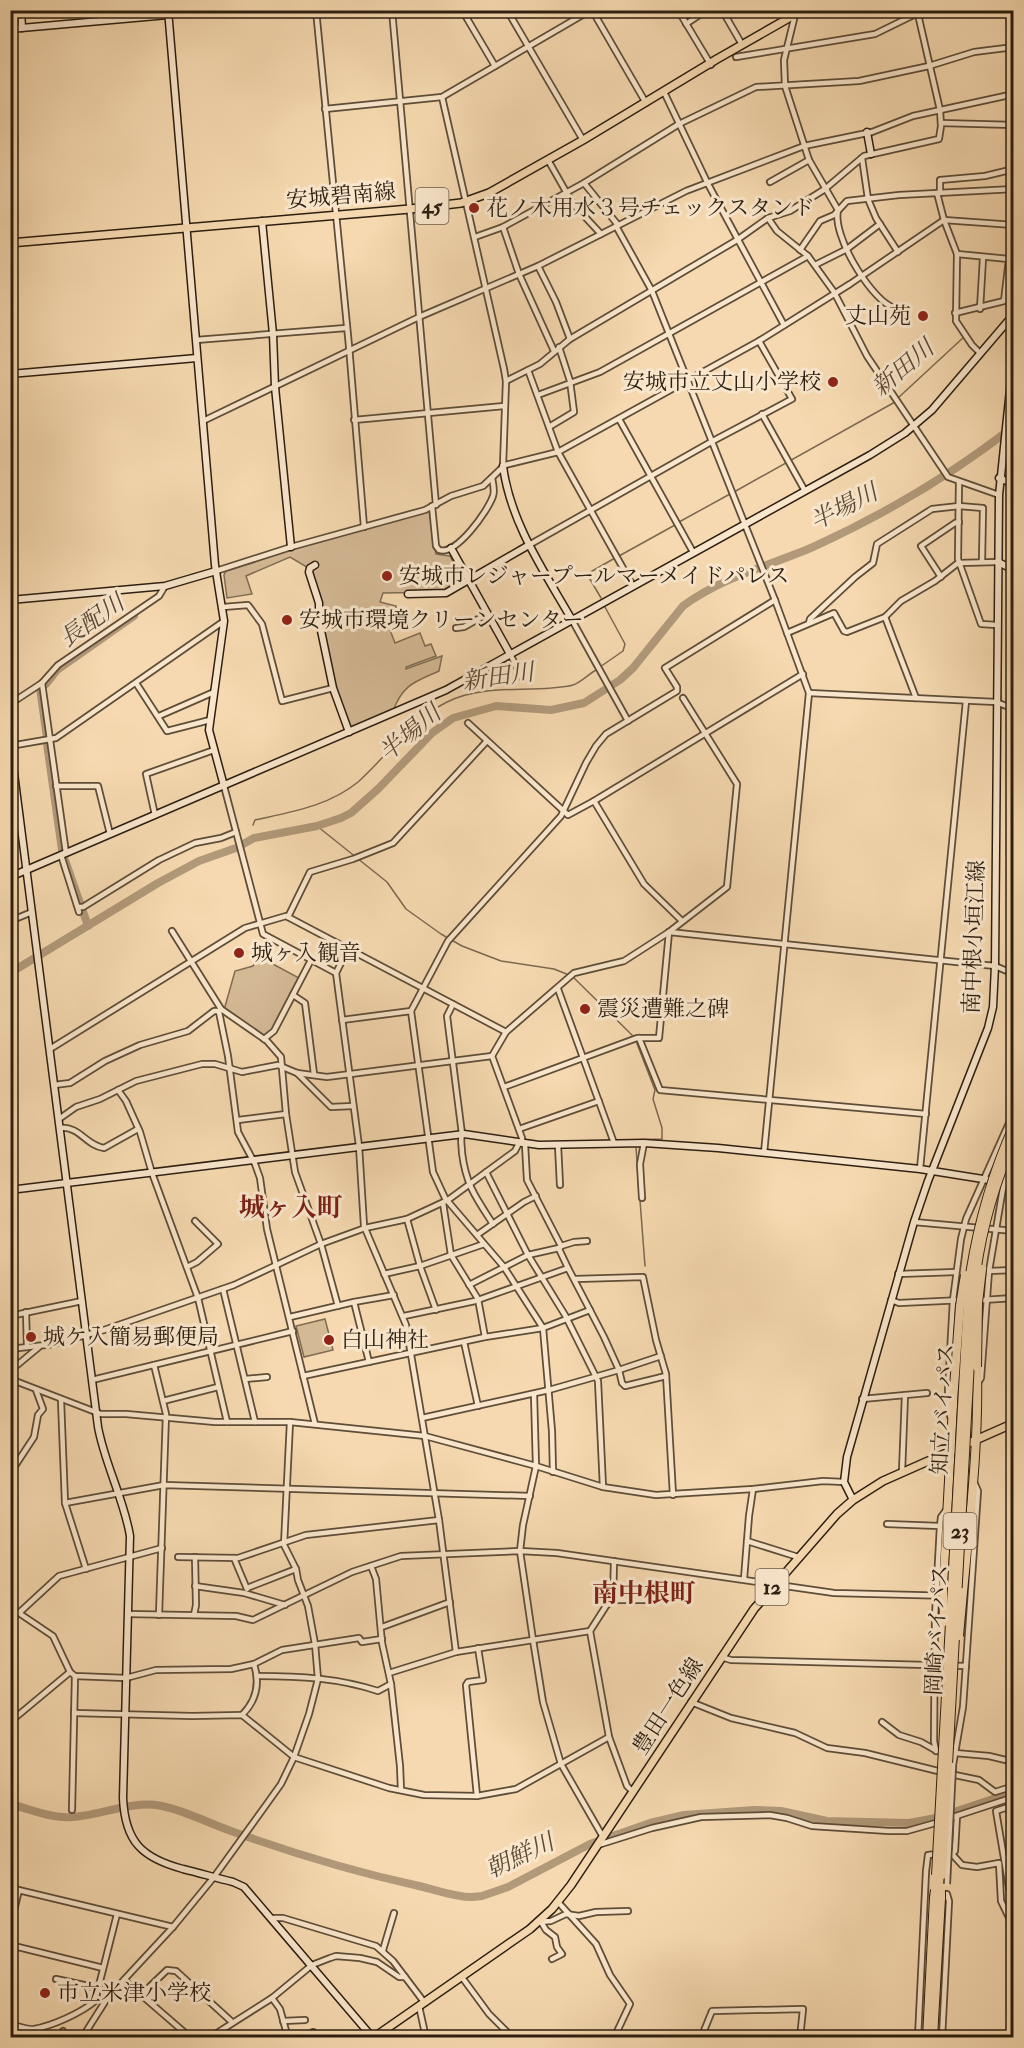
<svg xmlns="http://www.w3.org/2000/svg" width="1024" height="2048" viewBox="0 0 1024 2048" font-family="'IM FELL Double Pica','Noto Serif JP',serif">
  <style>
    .green { fill: #d4b995; stroke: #806c52; stroke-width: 1.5 }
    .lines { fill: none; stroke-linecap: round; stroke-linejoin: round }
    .stream { stroke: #7c6850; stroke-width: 1.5 }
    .river { stroke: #b1997a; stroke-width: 8 }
    .street-casing { stroke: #5e4d38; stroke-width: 8 }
    .secondary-casing { stroke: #2c1e10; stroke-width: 9 }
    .primary-casing { stroke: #2c1e10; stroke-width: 10 }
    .highway-casing { stroke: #2c1e10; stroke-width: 10 }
    .street { stroke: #f9e6cc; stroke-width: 4.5 }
    .secondary { stroke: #f9e6cc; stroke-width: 6 }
    .primary { stroke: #f6d9b0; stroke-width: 7 }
    .highway { stroke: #f6d9b0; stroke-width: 8 }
    .street-bridge-casing { stroke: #5e4d38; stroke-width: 8; stroke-linecap: butt }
    .highway-bridge-casing { stroke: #2c1e10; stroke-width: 10; stroke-linecap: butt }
    .street-bridge { stroke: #f9e6cc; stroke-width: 4.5 }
    .highway-bridge { stroke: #f6d9b0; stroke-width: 8 }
    .poi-dot { fill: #8f2418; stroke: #f9e6cc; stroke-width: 2 }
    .labels { text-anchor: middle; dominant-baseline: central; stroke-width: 6; stroke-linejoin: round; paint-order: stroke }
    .shield { fill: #f9e6cc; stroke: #6a5a48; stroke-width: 1.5 }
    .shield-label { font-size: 21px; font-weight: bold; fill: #2c1e10 }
    .street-label { font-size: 22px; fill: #2c1e10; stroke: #f9e6cc }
    .poi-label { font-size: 22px; fill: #2c1e10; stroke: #f9e6cc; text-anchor: start }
    .water-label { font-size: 24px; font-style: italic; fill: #5b4935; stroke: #f9e6cc }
    .quarter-label { font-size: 26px; font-weight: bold; fill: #7a1f14; stroke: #f9e6cc }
  </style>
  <rect width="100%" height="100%" fill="#f6d9b0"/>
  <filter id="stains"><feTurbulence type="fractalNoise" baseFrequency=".00333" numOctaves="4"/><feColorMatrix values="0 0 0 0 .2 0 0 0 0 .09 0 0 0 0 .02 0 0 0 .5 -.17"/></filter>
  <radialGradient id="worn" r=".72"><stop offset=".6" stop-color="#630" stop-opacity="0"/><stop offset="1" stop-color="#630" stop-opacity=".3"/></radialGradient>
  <!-- green -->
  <g class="green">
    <path d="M429,510L436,554L450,556L463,581L445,592L383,593L380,602L396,606L395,626L390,630L395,643L420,633L425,646L431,644L436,656L406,667V669L442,656L439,671C415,682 403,684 393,711L353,728L350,727L337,690L325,641L320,600L312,570L290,557L246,576L252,594L227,598L224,575L226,571L296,548Z"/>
    <polygon points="258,956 299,978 271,1032 264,1036 224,1010 235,971 253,966"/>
    <polygon points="325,1319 333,1350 304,1357 296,1326"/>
  </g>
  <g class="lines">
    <!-- stream -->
    <g class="stream">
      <polyline points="898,398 965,336"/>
      <polyline points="734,492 895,402"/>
      <polyline points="679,522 730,494"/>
      <polyline points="619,556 675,525"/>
      <polyline points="601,598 587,574 615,558"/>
      <polyline points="600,667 623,651 625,644 605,607"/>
      <path d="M253,825L255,820C291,812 329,806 358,782C387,756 411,720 447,702C479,686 516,691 551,688C558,687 567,687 573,685C581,682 589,674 596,670"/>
      <polyline points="317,826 387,882 406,909 441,934 462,946 501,961 554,969 569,975"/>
      <polyline points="254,835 254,838"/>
      <polyline points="573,977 634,1037"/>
      <polyline points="635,1140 662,1139 662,1128 653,1099 655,1090 636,1041"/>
      <polyline points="636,1148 645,1266"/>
    </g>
    <!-- river -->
    <g class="river">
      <polyline points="46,684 57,670 134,616"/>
      <polyline points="40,688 47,738"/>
      <polyline points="47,744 62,850"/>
      <polyline points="65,860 88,926"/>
      <path d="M10,973L158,883L199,861L236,848L254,838L317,826L341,818L351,813L378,789L432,733L453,718L496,706L551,710L584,703L620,680L633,668L683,606C722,577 769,566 813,547C883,515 953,474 1014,426"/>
      <path d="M10,1804C30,1809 52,1819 73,1817C103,1815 131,1800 162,1806C186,1811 208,1823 231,1831C292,1853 355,1872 419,1886C437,1890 454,1897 472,1897L482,1896L508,1887L590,1844L650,1823L684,1815L754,1810L781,1811L827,1821L909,1823L936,1818L1014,1792"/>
    </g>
    <defs>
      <g id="street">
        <polyline points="316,10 349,346 364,527"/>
        <polyline points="392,10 436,505"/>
        <polyline points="462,10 495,66"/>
        <polyline points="507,10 583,140"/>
        <polyline points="592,10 646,103"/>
        <polyline points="678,10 711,65"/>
        <polyline points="722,10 740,41"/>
        <path d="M795,15L784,60L785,86L809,160L838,210C832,235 868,294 890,306C894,308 900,309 904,311"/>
        <polyline points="686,24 707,10"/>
        <polyline points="736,57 875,34 924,10"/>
        <polyline points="664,92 708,184 784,325"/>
        <polyline points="442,97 504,369 506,381 503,466"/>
        <polyline points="325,109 442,97 591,10"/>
        <polyline points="941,123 1014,125"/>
        <polyline points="862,158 868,199 876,218 898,252"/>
        <polyline points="548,160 573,204 601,234"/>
        <polyline points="770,182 809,160"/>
        <polyline points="584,183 618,225"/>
        <polyline points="937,193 944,220 957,254 956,321 972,345 980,353"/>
        <polyline points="940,193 940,180 985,176 1014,169"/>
        <polyline points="768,218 777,231 808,256 834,292 867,356 948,477 999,495"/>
        <polyline points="616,226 652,291 775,600 809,693 764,1153"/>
        <polyline points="503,227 519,274 554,351"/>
        <polyline points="475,237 503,227 584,183 679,124 756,87 859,81 929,66 974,52 1014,47"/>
        <polyline points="800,250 820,221 834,215 847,201 899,195 1014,189"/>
        <polyline points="815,265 847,249 880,224"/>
        <polyline points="538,266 556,302 570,339"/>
        <polyline points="980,309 983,258"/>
        <polyline points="955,313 1004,301 1009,259 957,254"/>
        <polyline points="196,340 346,328"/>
        <polyline points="528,370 558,452 633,586"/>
        <polyline points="506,381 540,364 570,339 737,240 768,218 790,211 825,189 864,156 939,139 941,126 940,110 917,10"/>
        <polyline points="538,395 600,372 808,256"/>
        <polyline points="762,414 805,491"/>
        <polyline points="619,419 693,552"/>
        <polyline points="354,420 504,406"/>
        <polyline points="203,421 419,317 538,266 686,191 804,146 872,132 913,116 1014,94"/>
        <polyline points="549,427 574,412 570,381 559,347"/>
        <polyline points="959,482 958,559 981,624 997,625"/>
        <path d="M432,506L436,546L439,550C456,556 488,511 493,496C495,491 493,483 492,478"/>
        <polyline points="529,545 711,442 792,399 759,341"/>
        <polyline points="216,571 291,547 425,510 451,496 483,486 505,465 558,452 759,341 850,284 944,220 1014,225"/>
        <polyline points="941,577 921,546 955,523 959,522"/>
        <polyline points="223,607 248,605 262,624 282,701 333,688"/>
        <polyline points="885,617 916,698"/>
        <polyline points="572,620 628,721"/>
        <polyline points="809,623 810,619 855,577 873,563 877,544 932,509 959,506 983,508 982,561"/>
        <polyline points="456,628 464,627 487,614"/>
        <polyline points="787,633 834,613 844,631 847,632 885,617 901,601 935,581 958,563 998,562"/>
        <polyline points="510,654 523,679"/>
        <polyline points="42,683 66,853"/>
        <polyline points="136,683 167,731 210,720"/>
        <polyline points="809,693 996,702 1014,709"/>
        <polyline points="10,704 42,683 58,665 159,596 165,586"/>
        <polyline points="159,716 214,692"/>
        <polyline points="468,723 568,815 594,801 803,674"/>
        <polyline points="10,746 56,738 224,621"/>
        <polyline points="56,786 98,786 110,834"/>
        <polyline points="224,786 263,934 336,973"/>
        <polyline points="594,801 644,884 682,921"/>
        <polyline points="155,815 146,774 214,750"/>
        <polyline points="61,855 79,912"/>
        <polyline points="78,907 83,907 159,860 195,843 221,838 236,832"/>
        <polyline points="288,917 310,872 353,859 393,843 486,742"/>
        <polyline points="10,921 32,912"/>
        <polyline points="172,931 221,1009 267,1041 281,1057 286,1114 295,1172 321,1244 338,1306"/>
        <polyline points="669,932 995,966 1014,974"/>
        <polyline points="348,949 336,973 359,1146 364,1226 406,1325 439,1520 456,1652"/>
        <polyline points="558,989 614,1143"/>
        <polyline points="293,995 305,1003 314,1074"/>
        <path d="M453,1004L447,1016L462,1134C460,1140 462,1146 462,1153C466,1185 476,1198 493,1224"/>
        <polyline points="221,1009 219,1012 228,1056 238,1132 255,1164 260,1178 267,1229 315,1424"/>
        <polyline points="342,1020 411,1011"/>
        <polyline points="639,1038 660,1090 926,1114"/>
        <polyline points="264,1039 274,1031 311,960"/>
        <polyline points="50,1049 245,928 286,916 506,1032"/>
        <polyline points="297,1073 331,1107 353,1106"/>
        <polyline points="54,1085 70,1083 105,1061 140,1045 188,1031 214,1011 219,1011"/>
        <polyline points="504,1087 637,1038 659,1038 669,932"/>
        <polyline points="118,1090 126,1101 140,1132 152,1173 198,1298 227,1422"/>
        <polyline points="59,1119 76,1107 100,1099 136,1081 202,1064 215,1064 242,1072 278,1065 297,1073 327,1077 492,1056"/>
        <polyline points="238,1120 286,1114"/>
        <path d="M60,1128C80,1126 85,1145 104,1148L138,1129"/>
        <polyline points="519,1129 599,1101"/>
        <polyline points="522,1144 522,1138 492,1056 506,1032 574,973 624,961 669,932 727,887 737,784 683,698"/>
        <polyline points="525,1144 527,1180 561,1246 559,1249 568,1268"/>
        <polyline points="558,1145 560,1185"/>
        <polyline points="920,1169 966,701"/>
        <polyline points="486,1172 528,1255 565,1315 598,1381 603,1487"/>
        <polyline points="642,1198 640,1164 644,1143"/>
        <polyline points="443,1203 451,1255 478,1299 485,1337"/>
        <polyline points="407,1219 420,1266 436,1310"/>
        <polyline points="914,1222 1014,1231"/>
        <polyline points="477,1235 524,1202 536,1196"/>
        <polyline points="561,1246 574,1242 587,1241"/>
        <polyline points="187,1267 197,1262 218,1244 195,1221"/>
        <polyline points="989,1271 1014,1270"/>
        <polyline points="384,1274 420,1266 484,1244"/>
        <polyline points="898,1274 956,1272"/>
        <polyline points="575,1279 643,1277 656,1340 666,1374 673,1495"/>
        <polyline points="469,1285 528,1255 559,1248"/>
        <polyline points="223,1289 255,1422"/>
        <polyline points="891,1300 899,1303 963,1300"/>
        <polyline points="983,1300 1014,1298"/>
        <polyline points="354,1302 369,1362"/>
        <polyline points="26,1312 27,1347"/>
        <polyline points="10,1316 82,1301"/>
        <polyline points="404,1316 475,1301 568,1268 604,1337 619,1370 549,1390 422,1418"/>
        <polyline points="290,1317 354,1302 394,1295"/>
        <polyline points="464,1342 478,1406"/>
        <polyline points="10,1349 54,1344 104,1330 234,1285 321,1244 365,1228 407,1219 448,1200 515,1151 519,1143"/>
        <polyline points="661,1356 619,1370 622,1383 625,1386 666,1376"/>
        <polyline points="154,1365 166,1414 159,1615"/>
        <polyline points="10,1371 39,1347"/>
        <polyline points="303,1376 485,1337 543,1328 590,1310"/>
        <polyline points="10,1379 101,1414 126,1414 215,1422 290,1422 425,1436 536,1466 603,1487 656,1495 753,1489 823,1481 844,1482"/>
        <polyline points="245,1379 267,1377"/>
        <polyline points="92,1380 293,1331"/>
        <polyline points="979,1381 981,1378 989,1271 1004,1182"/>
        <polyline points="534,1394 536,1466 523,1525 520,1551 533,1640 543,1702 561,1764 603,1837"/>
        <polyline points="862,1399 927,1393"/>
        <polyline points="61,1400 65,1503 86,1569"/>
        <polyline points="163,1401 218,1387"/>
        <polyline points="950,1416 948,1390 953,1300 961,1239 966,1219 1014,1112"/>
        <polyline points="553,1472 552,1431 543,1328 504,1267 445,1198 433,1172 411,1011 448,941 561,816 586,763 596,746 606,734 677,691 677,687 665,668 775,600"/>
        <polyline points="902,1472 905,1395"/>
        <polyline points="65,1503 164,1485 530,1496"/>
        <polyline points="10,1522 14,1499 11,1472 34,1437 38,1415 43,1409 36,1390"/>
        <polyline points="887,1524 940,1526"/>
        <polyline points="747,1541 798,1557"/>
        <polyline points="178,1557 238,1558 306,1535 439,1520"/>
        <polyline points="234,1558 247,1589"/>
        <polyline points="371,1566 376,1579 382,1643 391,1684 400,1766 401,1790"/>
        <polyline points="744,1579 749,1516 753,1489"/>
        <polyline points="195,1586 244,1593 285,1605"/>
        <polyline points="247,1588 296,1569"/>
        <polyline points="613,1600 614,1561"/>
        <polyline points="10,1607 53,1636 70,1672 75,1676 126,1678 156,1670 231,1669 254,1664 282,1650 359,1638 362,1642 382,1639"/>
        <polyline points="20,1612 59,1576 162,1548"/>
        <polyline points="128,1614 236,1616 253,1620 352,1572 401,1556 520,1551 557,1553 834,1593 953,1596"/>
        <polyline points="194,1615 196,1605 195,1557"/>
        <polyline points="382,1627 450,1602"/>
        <polyline points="721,1657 731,1660 966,1666"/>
        <polyline points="389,1673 456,1652 590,1631"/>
        <path d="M258,1676C300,1676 338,1678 378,1691L391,1684"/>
        <polyline points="691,1702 731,1718 795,1733 827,1748 865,1753 942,1772"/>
        <polyline points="74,1713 192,1716 242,1715 294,1757 389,1788 424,1795 477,1796 516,1789 609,1737"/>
        <path d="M242,1715C257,1700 260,1683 254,1664"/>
        <polyline points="10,1722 70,1672"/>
        <polyline points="882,1722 899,1735 921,1742 937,1751"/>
        <polyline points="936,1751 934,1741 935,1617 940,1526 941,1517 946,1510"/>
        <polyline points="955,1753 989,1756 1014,1762"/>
        <polyline points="953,1765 963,1707 978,1491 975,1484"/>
        <polyline points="950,1774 979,1780 995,1792 1014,1786"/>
        <polyline points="633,1792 627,1786 609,1737 590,1631 606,1606 613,1600 653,1600"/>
        <polyline points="477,1796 466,1685 468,1682 483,1680 478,1648"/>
        <polyline points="1014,1805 996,1811 1009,1888 1014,1887"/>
        <polyline points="72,1810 75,1676"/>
        <polyline points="947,1819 1014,1797"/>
        <polyline points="598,1845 652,1828 701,1817 770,1815 787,1818 812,1826 889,1831 907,1831 939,1822"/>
        <polyline points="946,1854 952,1854 955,1851 957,1816"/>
        <polyline points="952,1854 962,1865 977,1867 999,1863 1001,1901 1014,1928"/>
        <polyline points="10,1888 173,1927"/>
        <polyline points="940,1894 947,1894 949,1901 942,2038"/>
        <polyline points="558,1902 596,1944 610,1975 630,2004 614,2038"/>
        <polyline points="273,1918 283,1918 376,1946 393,1961 424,2002"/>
        <polyline points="538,1922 551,1921 566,1914 579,1916 596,1912 628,1911"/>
        <polyline points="541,1922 546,1930 555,1937 557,1947 562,1954 552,1959"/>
        <polyline points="10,1927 19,1890"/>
        <polyline points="10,1945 103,1968"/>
        <polyline points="383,1950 394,1913"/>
        <polyline points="461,1976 489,2014 513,2038"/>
        <polyline points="56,1979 98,1988"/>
        <polyline points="124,1980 191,2038"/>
        <polyline points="141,1995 167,1970 176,1971 232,2022"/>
        <polyline points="272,1998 280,2009 288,2038"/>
        <polyline points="419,2006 426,2038"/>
        <polyline points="283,2021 305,2020"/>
        <path d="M10,2024C18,2026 27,2030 34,2029C52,2026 81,2013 95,2001L117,1914"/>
        <polyline points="63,2031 66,2038"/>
        <polyline points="313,2032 314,2038"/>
        <polyline points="82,2038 108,1997 173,1927 214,1877 266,1805 281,1784 294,1757 309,1714 318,1679 315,1644 308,1606 298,1580 296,1569 284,1545 290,1422"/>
        <polyline points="209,2038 272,1998 312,1965 330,1958 336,1956 360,1958 377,1962 399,1977 405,1977"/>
        <polyline points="701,2038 712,2011 803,2009 800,2038"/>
        <polyline points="918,2038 926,1871 928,1855 937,1854"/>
      </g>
      <g id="secondary">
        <polyline points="21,10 22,28"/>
        <polyline points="168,10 215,565 224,621 209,730 224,786"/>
        <polyline points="10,29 168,15"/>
        <polyline points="867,132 871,154"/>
        <polyline points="262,221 273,334 275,387 291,547"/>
        <polyline points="10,374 197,358"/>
        <path d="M503,466C510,522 544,571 572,620"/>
        <polyline points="999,478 1014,484"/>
        <polyline points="451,548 510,654"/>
        <polyline points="998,562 1014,570"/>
        <polyline points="315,565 310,568 309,572 319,603 319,621 333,688 349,732"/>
        <polyline points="408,594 446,593 529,545"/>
        <polyline points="10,600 165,586 216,571"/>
        <path d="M10,742L98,1427C105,1465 124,1499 130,1536L123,1798C125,1842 142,1858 183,1869C200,1873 216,1878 233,1882L244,1887L373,2038"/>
        <polyline points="10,877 446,690 870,455 905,433 932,410 1014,314"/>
        <polyline points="1004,1182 1014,1152"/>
        <polyline points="10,1190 464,1134 539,1145 644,1143 718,1148 920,1169 1014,1184"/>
        <polyline points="853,1500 844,1482 847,1457 914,1222 928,1181 988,1028 993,1007 995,966 999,495 1014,351"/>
      </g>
      <g id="primary">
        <polyline points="10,243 410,209 461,203 489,193 583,140 717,59 803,10"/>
        <polyline points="373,2038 530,1929 552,1909 571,1885 754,1609 837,1514 853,1500 883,1481 1014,1423"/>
      </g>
      <g id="highway">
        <polyline points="943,1592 954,1387"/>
        <path d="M963,1592C970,1517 979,1443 977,1367"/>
        <polyline points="927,2038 934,1897"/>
        <polyline points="933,2038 941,1898"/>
      </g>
    </defs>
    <!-- street casing -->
    <use href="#street" class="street-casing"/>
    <!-- secondary casing -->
    <use href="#secondary" class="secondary-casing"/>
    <!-- primary casing -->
    <use href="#primary" class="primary-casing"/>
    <!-- highway casing -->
    <use href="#highway" class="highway-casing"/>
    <!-- street -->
    <use href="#street" class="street"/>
    <!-- secondary -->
    <use href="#secondary" class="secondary"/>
    <!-- primary -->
    <use href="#primary" class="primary"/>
    <!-- highway -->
    <use href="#highway" class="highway"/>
    <defs>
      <polyline id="street-bridge" points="947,1884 953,1765"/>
      <g id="highway-bridge">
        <polyline points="977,1367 978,1303 982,1269"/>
        <polyline points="954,1387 960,1306 965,1275"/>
        <polyline points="943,1592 944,1622"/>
        <polyline points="959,1636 963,1592"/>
        <path d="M936,1875L969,1281C977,1227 991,1176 1014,1125"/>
        <path d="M942,1875L974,1288C980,1237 993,1187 1014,1140"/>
        <polyline points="934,1897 935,1890"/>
        <polyline points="941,1898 941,1890"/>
      </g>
    </defs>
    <!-- street-bridge casing -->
    <use href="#street-bridge" class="street-bridge-casing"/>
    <!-- highway-bridge casing -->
    <use href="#highway-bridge" class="highway-bridge-casing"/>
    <!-- street-bridge -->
    <use href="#street-bridge" class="street-bridge"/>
    <!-- highway-bridge -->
    <use href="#highway-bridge" class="highway-bridge"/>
  </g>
  <!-- markers -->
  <g class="poi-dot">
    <circle cx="474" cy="208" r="6"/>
    <circle cx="923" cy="316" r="6"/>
    <circle cx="833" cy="382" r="6"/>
    <circle cx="387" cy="576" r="6"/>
    <circle cx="287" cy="620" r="6"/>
    <circle cx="239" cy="953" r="6"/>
    <circle cx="585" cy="1009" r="6"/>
    <circle cx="31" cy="1337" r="6"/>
    <circle cx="329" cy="1340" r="6"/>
    <circle cx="45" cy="1993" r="6"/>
  </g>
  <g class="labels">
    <!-- shield labels -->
    <g class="shield">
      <rect x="415.5" y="188" width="33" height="36" rx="4.5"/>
      <rect x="943.5" y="1513" width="33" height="36" rx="4.5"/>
      <rect x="755.5" y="1569" width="33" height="36" rx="4.5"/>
    </g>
    <g class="shield-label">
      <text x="432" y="206">45</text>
      <text x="960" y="1531">23</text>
      <text x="772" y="1587">12</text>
    </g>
    <!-- street labels -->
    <g class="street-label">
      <text transform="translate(341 196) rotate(-5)">安城碧南線</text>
      <text transform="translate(974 937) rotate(-88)">南中根小垣江線</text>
      <text transform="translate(943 1409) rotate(-87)">知立バイパス</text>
      <text transform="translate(937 1630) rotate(-87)">岡崎バイパス</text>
      <text transform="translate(668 1706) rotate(-57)">豊田一色線</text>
    </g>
    <!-- poi labels -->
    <g class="poi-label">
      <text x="486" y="208">花ノ木用水３号チェックスタンド</text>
      <text x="911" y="316" text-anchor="end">丈山苑</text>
      <text x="821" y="382" text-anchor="end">安城市立丈山小学校</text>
      <text x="399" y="576">安城市レジャープールマーメイドパレス</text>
      <text x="299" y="620">安城市環境クリーンセンター</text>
      <text x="251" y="953">城ヶ入観音</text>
      <text x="597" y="1009">震災遭難之碑</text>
      <text x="43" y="1337">城ケ入簡易郵便局</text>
      <text x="341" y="1340">白山神社</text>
      <text x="57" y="1993">市立米津小学校</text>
    </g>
    <!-- water labels -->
    <g class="water-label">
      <text transform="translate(903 368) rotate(-40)">新田川</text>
      <text transform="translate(844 507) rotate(-27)">半場川</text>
      <text transform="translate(92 621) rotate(-35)">長配川</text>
      <text transform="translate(498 677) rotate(-8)">新田川</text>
      <text transform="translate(410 733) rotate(-40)">半場川</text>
      <text transform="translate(520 1856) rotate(-25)">朝鮮川</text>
    </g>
    <!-- quarter labels -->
    <g class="quarter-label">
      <text x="291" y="1208">城ヶ入町</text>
      <text x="644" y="1594">南中根町</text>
    </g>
  </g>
  <!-- margin -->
  <rect width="1024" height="2048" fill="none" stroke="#f6d9b0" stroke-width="36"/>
  <rect x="12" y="12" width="1000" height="2024" fill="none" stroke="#2c1e10" stroke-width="3"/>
  <rect x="18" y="18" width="988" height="2012" fill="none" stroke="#2c1e10" stroke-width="1.5"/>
  <rect width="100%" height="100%" filter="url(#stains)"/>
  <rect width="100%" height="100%" fill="url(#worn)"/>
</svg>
